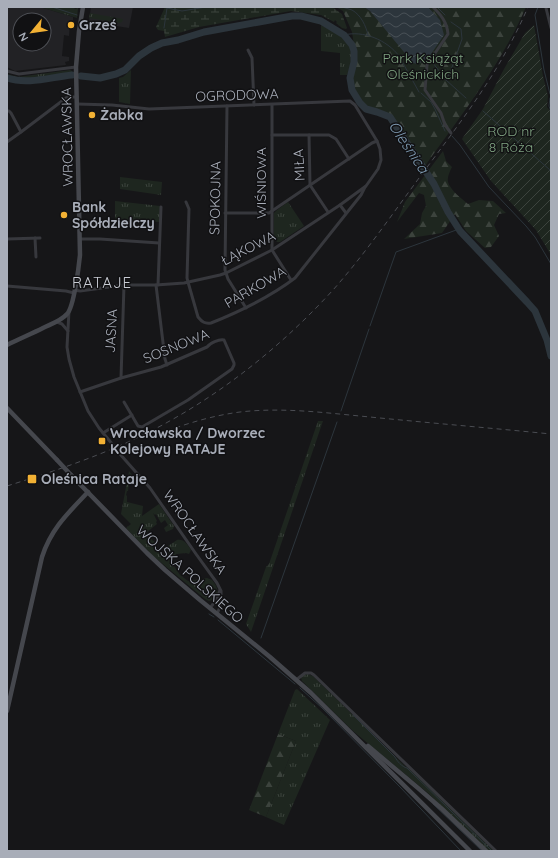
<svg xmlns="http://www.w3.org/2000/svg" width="558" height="858" viewBox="0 0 558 858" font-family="Quicksand,sans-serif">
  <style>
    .built { fill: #222225; fill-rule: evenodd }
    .grass { fill: url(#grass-tufts) }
    .forest { fill: url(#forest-firs) }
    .wetland { fill: url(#wetland-marsh) }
    .garden { fill: url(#garden-furrows) }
    .water { fill: url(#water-waves) }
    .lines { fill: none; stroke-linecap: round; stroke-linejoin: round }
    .stream { stroke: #2c353c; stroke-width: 1 }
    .river { stroke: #2c353c; stroke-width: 7 }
    .street { stroke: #37383d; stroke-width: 3 }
    .secondary { stroke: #45474d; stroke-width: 4.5 }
    .rail { stroke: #4a4c52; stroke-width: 1; stroke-dasharray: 5 4; stroke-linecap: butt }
    .secondary-bridge { stroke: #45474d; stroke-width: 4.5 }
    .poi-dot { fill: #f2b134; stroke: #111113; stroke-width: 1.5 }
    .labels { text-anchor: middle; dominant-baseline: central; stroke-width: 3; stroke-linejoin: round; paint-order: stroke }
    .poi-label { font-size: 14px; font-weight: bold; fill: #a8adb8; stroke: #111113; text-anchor: start }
    .park-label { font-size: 14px; fill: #7fa381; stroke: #111113 }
    .street-label { font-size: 14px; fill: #a8adb8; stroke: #111113 }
    .water-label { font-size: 15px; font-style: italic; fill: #7f9bb3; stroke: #111113 }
    .neighbourhood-label { font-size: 15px; letter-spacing: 1px; fill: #c9ccd4; stroke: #111113 }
  </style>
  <defs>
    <pattern id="grass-tufts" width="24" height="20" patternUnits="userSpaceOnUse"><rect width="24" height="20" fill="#1e261f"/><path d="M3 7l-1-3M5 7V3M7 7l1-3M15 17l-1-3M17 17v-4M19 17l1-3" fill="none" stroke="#3c433d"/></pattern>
    <pattern id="forest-firs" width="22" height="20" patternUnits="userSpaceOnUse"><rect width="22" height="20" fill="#1e261f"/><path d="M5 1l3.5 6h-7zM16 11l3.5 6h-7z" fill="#3c433d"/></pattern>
    <pattern id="wetland-marsh" width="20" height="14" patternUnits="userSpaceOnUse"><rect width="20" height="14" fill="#1e261f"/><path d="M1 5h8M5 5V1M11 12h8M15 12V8" fill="none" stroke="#3c433d"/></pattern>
    <pattern id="garden-furrows" width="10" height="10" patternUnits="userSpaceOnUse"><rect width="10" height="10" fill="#1e261f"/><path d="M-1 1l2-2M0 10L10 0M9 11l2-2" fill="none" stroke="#3c433d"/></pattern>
    <pattern id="water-waves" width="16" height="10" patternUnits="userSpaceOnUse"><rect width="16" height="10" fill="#2c353c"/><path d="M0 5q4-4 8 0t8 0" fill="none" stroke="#485056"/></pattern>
  </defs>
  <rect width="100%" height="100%" fill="#161618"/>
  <!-- built -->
  <g class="built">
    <path d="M7,7H40L73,17V22H70L69,36L64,35L62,56L69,57V61L65,62L66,65L15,71L7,67ZM20,20H44V44H20Z"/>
    <polygon points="91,7 133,7 129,28 90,22 89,21"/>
  </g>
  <!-- grass -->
  <g class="grass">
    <polygon points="40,7 71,7 76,9 77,8 78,8 77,18"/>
    <path d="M90,13L123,19C123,21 122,22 120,23L89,18Z"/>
    <path d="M321,25C345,38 360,44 347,75H340V53L321,51Z"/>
    <path d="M70,70L72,71V74C51,75 28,84 7,76V74L18,77Z"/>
    <polygon points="131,70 130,104 119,102 119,78 123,77"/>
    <polygon points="120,177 162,182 161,195 120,189"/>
    <polygon points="115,201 160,206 159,222 115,219"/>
    <polygon points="288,202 304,226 280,242 277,242 274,238 274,213 277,210"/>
    <polygon points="318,421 323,421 251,632 246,624 266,567 269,564"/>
    <path d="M129,471L140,485L131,480L129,483L128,491H127L126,495L127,496V502L143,506L142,516L159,504L174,526L173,529L166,532L164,528L168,525L165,520L161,523L156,514L155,515L153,513L157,521L156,522L157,524L147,532L152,540L157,543L155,545L167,562L169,559L180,575L188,581L207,578L212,580C217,586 220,592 215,599L209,601L205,599L152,555L126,528L131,524L121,514Z"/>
    <path d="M177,540C184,539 187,544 191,550L189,554L186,553L176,554L174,557C169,557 166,551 168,546Z"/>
    <polygon points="307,674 313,676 406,767 409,768 494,851 488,851 428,793 353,731 302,681 301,678 302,676"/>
    <polygon points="297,689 330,720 284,825 266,817 296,741 278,734 295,690"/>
  </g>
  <!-- forest -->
  <g class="forest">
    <path d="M336,7H364L370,11L394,38L440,20L428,7H526C501,65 461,115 425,166L391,115L366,107L357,95L352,84V76L355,51L352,32L343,11Z"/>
    <path d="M443,151L446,161L452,167C450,171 447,177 448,182C450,190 462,199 468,204L479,200L493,201L506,213L499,214L494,225L499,236L491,247L485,248L466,231L455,214L442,233L404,239L420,224L422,213L426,206L424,195L419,193L397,222L405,202Z"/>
    <polygon points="278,734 296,741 266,817 249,810"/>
  </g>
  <!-- wetland -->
  <polygon class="wetland" points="165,7 332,7 342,14 347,28 346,29 342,28 336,23 337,22 335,20 334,22 321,15 291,11 199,27 165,37 164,31 158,30 156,27"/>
  <!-- garden -->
  <polygon class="garden" points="534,25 543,76 548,96 547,107 551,112 551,255 536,230 491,181 462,139 483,109 504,69 525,33"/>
  <!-- water -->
  <polygon class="water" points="364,7 428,7 440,20 444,35 429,57 418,64 413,63 370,11"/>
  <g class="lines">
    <!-- stream -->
    <g class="stream">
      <polyline points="52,7 77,15"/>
      <path d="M342,7C345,8 349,9 352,10C361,15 366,26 368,35"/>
      <polyline points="437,7 445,15"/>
      <polyline points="538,7 535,15 544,70 550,94"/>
      <polyline points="164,28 167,8 182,11 206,7"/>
      <path d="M344,35C363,30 387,40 399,56L419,92"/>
      <polyline points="433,63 446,80 466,98"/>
      <polyline points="446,80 451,70 462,39 461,29 451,22"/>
      <polyline points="421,93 431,102 435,109 445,131"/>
      <polyline points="550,98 549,106 551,112"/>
      <polyline points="483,111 550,170 551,173"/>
      <polyline points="452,136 460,145 489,187 526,226 535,237 551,264"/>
      <polyline points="370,326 396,252 459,229"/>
      <polyline points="341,411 369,329"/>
      <polyline points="209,614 214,617"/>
      <polyline points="218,620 295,684"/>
      <polyline points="261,638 337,422"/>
      <polyline points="300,688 322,708 400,787 461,851"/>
      <path d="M353,715L395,757C397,761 402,767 407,768L492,851"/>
      <polyline points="433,804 482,851"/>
    </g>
    <!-- river -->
    <g class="river">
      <polyline points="81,76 100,78 116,74 125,70 139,56 151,48 162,43 178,40 204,32 292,16 301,16 321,21 344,35 352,45 354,51 354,62 350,78 352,90 360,103 366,109 377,112 390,117 434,184 448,212 460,231 527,302 535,311 547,340 551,356"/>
      <path d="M7,78C28,85 51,77 72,75"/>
    </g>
    <!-- street -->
    <g class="street">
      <path d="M433,7C441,15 447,22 448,34L427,65L425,90L441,113L445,125L451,133"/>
      <polyline points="546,8 551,28"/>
      <polyline points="248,50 252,58 254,105"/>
      <polyline points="7,71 19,74 76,67"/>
      <polyline points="272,105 272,250 291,280"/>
      <polyline points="227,106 225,270 228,279 246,308"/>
      <polyline points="7,111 9,111 11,113 21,132"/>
      <polyline points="272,135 329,135 336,139 349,159"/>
      <polyline points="309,135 310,185 328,212"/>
      <polyline points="7,142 21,132 66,98 69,97 77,97"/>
      <path d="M186,202L189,209L187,278L188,282L198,317C202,322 205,324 211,323C241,311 270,297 295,278L361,195L365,187"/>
      <polyline points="340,205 346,213"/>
      <polyline points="225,213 269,213 372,143 377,141"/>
      <polyline points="35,238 36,257"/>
      <polyline points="7,239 40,238"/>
      <polyline points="80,239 100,239 159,243"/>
      <polyline points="156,285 165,359 167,365"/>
      <polyline points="158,285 161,207"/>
      <polyline points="7,286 66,291 74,293"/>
      <polyline points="74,290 80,291 124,285 156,285 184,283 220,275 226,273 272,250 340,205 366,186 378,169 381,160 380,149 377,141 355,105 350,101 149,109 112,105 77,104"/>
      <polyline points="69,311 67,347 69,359 74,377 88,411 99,428 113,445"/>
      <polyline points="57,322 62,324 68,331"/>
      <polyline points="121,378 124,285"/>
      <path d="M80,392L121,378L161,367L207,347C210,343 219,339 224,340L234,363V365L232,369L188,400L142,427L138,426L124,402"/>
      <polyline points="103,433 132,415"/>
      <polyline points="119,453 150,488 196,554 217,583 221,591 221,597 220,607 217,614"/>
      <polyline points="210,608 217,599 220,590"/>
      <polyline points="296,680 305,673 311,673 314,675 496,851"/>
    </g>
    <!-- secondary -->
    <g class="secondary">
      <path d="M7,345C19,339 31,334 43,328C51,324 61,321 67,314C74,307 79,265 80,255L76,67L79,31L83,7"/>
      <polyline points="7,408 57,460"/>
      <polyline points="71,475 147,553 165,570 200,600 270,657 311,693 470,851"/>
      <path d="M7,711L42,557C51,529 68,513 88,492"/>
      <polyline points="368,746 418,788 442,809 486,851"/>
    </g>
    <!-- rail -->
    <g class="rail">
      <path d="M150,437C179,426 209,416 240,412C283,407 327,413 370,417C430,423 491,428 551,434"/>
      <path d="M7,486C55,471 103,455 147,433C217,398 280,348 333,290C365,254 393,213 422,174C448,139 474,105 496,69C508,49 519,28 528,7"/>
    </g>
    <!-- secondary-bridge -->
    <polyline class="secondary-bridge" points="57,460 71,475"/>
  </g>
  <!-- markers -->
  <g class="poi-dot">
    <circle cx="71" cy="25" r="4"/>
    <circle cx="92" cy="115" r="4"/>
    <circle cx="64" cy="215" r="4"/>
    <rect x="98" y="437" width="8" height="8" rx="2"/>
    <rect x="27" y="474" width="10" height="10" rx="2"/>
  </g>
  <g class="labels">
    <!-- poi labels -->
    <g class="poi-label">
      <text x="79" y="25">Grześ</text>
      <text x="100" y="115">Żabka</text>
      <text x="72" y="207">Bank<tspan x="72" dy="16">Spółdzielczy</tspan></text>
      <text x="110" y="433">Wrocławska / Dworzec<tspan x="110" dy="16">Kolejowy RATAJE</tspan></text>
      <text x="41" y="479">Oleśnica Rataje</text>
    </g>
    <!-- park labels -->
    <g class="park-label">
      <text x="423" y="58">Park Książąt<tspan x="423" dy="16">Oleśnickich</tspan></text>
      <text x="511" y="131">ROD nr<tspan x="511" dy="16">8 Róża</tspan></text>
    </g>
    <!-- street labels -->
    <g class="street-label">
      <text transform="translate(237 95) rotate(-2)">OGRODOWA</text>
      <text transform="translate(67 137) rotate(-91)">WROCŁAWSKA</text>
      <text transform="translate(299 165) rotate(-93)">MIŁA</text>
      <text transform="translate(261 183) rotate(-90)">WIŚNIOWA</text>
      <text transform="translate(215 198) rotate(-89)">SPOKOJNA</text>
      <text transform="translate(248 248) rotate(-27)">ŁĄKOWA</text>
      <text transform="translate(255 287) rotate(-30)">PARKOWA</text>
      <text transform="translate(111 331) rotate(-87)">JASNA</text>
      <text transform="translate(176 346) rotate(-22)">SOSNOWA</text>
      <text transform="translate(195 532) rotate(55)">WROCŁAWSKA</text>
      <text transform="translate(190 574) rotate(42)">WOJSKA POLSKIEGO</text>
    </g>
    <!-- water labels -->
    <g class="water-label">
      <text transform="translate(409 147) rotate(56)">Oleśnica</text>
    </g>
    <!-- neighbourhood labels -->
    <g class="neighbourhood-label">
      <text x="102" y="282">RATAJE</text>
    </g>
  </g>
  <!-- border -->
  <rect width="558" height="858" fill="none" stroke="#a8adb8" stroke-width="16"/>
  <!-- north arrow -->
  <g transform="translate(32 32) rotate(241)"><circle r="19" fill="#111113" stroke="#4d4f55"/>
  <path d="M0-3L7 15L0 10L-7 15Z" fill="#f2b134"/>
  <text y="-6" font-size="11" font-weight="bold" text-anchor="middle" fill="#a8adb8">N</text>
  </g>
</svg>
